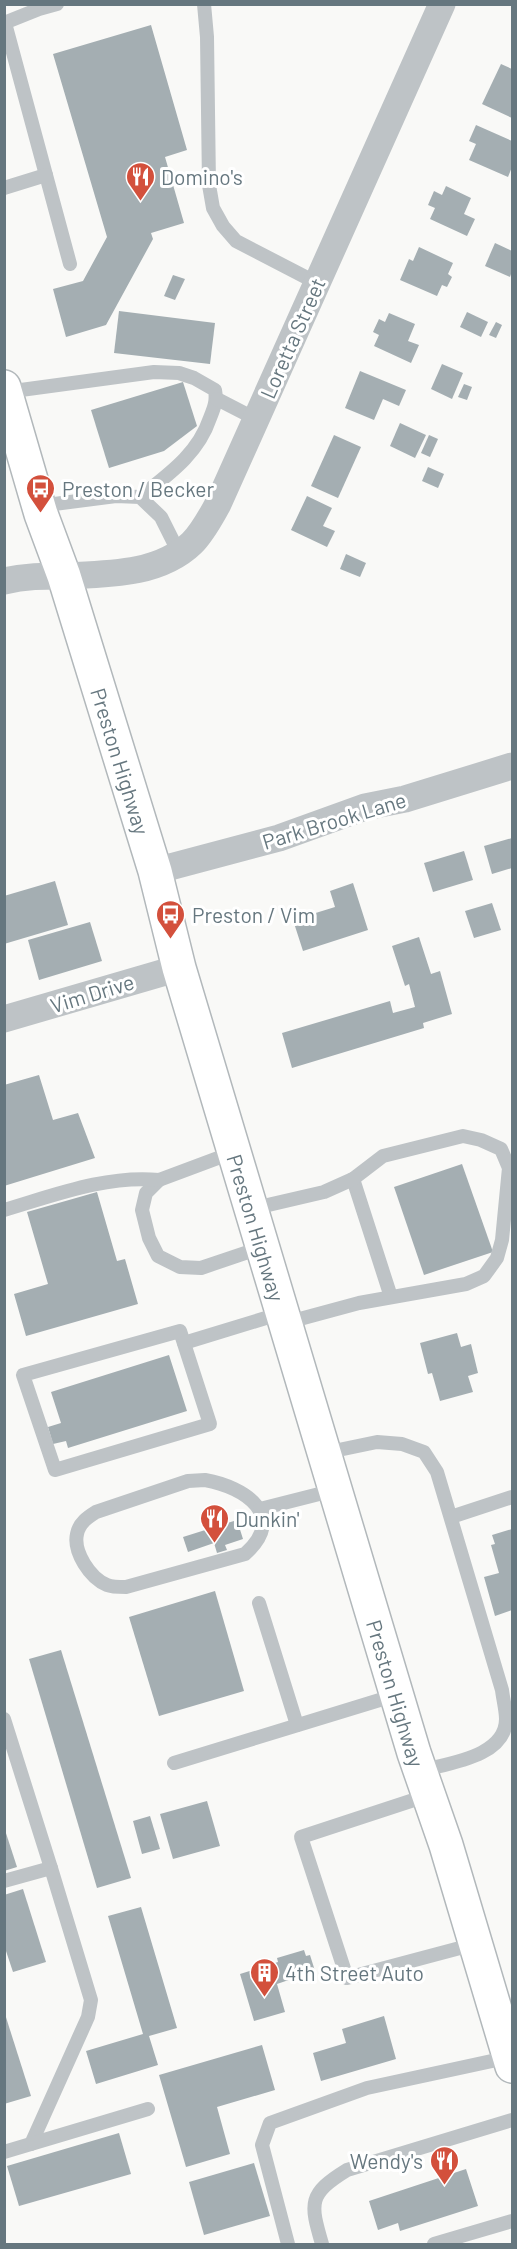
<svg xmlns="http://www.w3.org/2000/svg" width="517" height="2249" viewBox="0 0 517 2249" font-family="Barlow,sans-serif">
  <style>
    .building { fill: #a4aeb2 }
    .lines { fill: none; stroke-linecap: round; stroke-linejoin: round }
    .primary-casing { stroke: #b2b8bb; stroke-width: 36 }
    .service { stroke: #bec3c6; stroke-width: 14 }
    .minor { stroke: #bec3c6; stroke-width: 27 }
    .primary { stroke: #fff; stroke-width: 33 }
    .labels { text-anchor: middle; dominant-baseline: central; stroke-width: 6; stroke-linejoin: round; paint-order: stroke }
    .poi-label { font-size: 21px; fill: #66777f; stroke: #fff; text-anchor: start }
    .street-label { font-size: 21px; fill: #66777f; stroke: #fff }
  </style>
  <rect width="100%" height="100%" fill="#f9f9f7"/>
  <!-- building -->
  <g class="building">
    <polygon points="151,25 187,150 165,157 184,223 151,233 153,239 106,325 66,337 53,289 83,281 107,237 53,54"/>
    <polygon points="501,64 512,69 512,118 482,104"/>
    <polygon points="476,125 512,141 512,167 508,177 469,160 476,144 469,141"/>
    <polygon points="446,186 471,198 464,214 475,219 467,236 430,219 435,208 428,205 434,191 442,195"/>
    <polygon points="495,243 512,251 512,271 510,277 485,266"/>
    <polygon points="419,247 453,263 448,274 452,277 447,287 442,285 437,296 400,280 409,259 413,261"/>
    <polygon points="173,275 185,279 175,300 164,296"/>
    <polygon points="119,311 215,323 210,364 114,353"/>
    <polygon points="467,312 488,322 481,337 460,327"/>
    <polygon points="389,313 415,324 408,341 419,345 411,363 374,346 379,335 373,332 379,319 385,322"/>
    <polygon points="496,322 502,325 496,338 489,335"/>
    <polygon points="442,364 463,373 452,399 431,389"/>
    <polygon points="360,371 406,390 399,406 383,399 374,420 345,408"/>
    <polygon points="183,382 197,426 164,451 109,468 91,410"/>
    <polygon points="464,384 472,387 467,400 458,397"/>
    <polygon points="400,423 426,435 415,458 390,446"/>
    <polygon points="334,435 361,447 338,498 311,486"/>
    <polygon points="429,435 438,439 430,457 421,453"/>
    <polygon points="428,467 444,474 438,488 422,481"/>
    <polygon points="307,496 332,508 323,526 335,531 327,547 291,530"/>
    <polygon points="346,554 366,563 360,577 340,569"/>
    <polygon points="512,838 512,868 492,874 484,846"/>
    <polygon points="464,851 473,880 433,892 424,863"/>
    <polygon points="55,881 68,925 4,944 4,896"/>
    <polygon points="353,883 368,930 303,951 293,920 335,907 330,891"/>
    <polygon points="492,903 501,930 474,938 465,911"/>
    <polygon points="90,922 102,961 39,980 28,940"/>
    <polygon points="419,937 431,974 440,971 452,1014 423,1023 424,1028 292,1068 282,1033 390,1001 393,1013 415,1007 409,984 405,986 392,946"/>
    <polygon points="39,1075 53,1120 78,1113 95,1158 4,1186 4,1085"/>
    <polygon points="462,1164 493,1252 424,1275 394,1187"/>
    <polygon points="97,1192 117,1261 125,1259 138,1304 26,1336 14,1294 48,1284 27,1212"/>
    <polygon points="457,1333 461,1347 471,1344 478,1373 468,1376 473,1392 440,1401 432,1373 428,1374 420,1343"/>
    <polygon points="169,1355 187,1411 68,1448 66,1441 53,1444 48,1427 61,1423 51,1392"/>
    <polygon points="237,1520 243,1539 225,1545 227,1550 217,1553 214,1543 188,1552 183,1537"/>
    <polygon points="512,1529 512,1610 495,1616 484,1577 499,1573 491,1545 495,1544 492,1535"/>
    <polygon points="215,1591 244,1691 159,1716 129,1617"/>
    <polygon points="61,1650 131,1878 97,1888 29,1659"/>
    <polygon points="207,1801 220,1846 173,1859 160,1814"/>
    <polygon points="150,1816 160,1849 142,1854 133,1821"/>
    <polygon points="4,1827 17,1867 4,1871"/>
    <polygon points="23,1889 46,1962 13,1972 4,1945 4,1895"/>
    <polygon points="141,1907 177,2028 149,2036 158,2065 96,2084 86,2051 143,2034 108,1916"/>
    <polygon points="304,1950 306,1956 310,1955 315,1971 277,1984 285,2012 254,2021 240,1974 278,1962 277,1958"/>
    <polygon points="4,2011 31,2096 4,2104"/>
    <polygon points="384,2016 396,2059 321,2081 313,2053 346,2043 342,2029"/>
    <polygon points="262,2045 275,2090 217,2107 230,2154 186,2167 159,2075"/>
    <polygon points="119,2133 131,2174 19,2206 7,2166"/>
    <polygon points="254,2163 270,2216 204,2235 189,2182"/>
    <polygon points="466,2169 478,2206 400,2231 398,2223 378,2230 369,2201"/>
  </g>
  <g class="lines">
    <defs>
      <g id="primary">
        <path id="s1" d="M4,387L41,514L64,576L155,871L179,968L414,1753L446,1845L512,2066"/>
      </g>
    </defs>
    <!-- primary casing -->
    <use href="#primary" class="primary-casing"/>
    <!-- service -->
    <g class="service">
      <polyline points="204,4 207,37 209,185 213,208 223,226 236,241 317,283"/>
      <polyline points="4,23 39,9 57,4"/>
      <polyline points="5,23 70,264"/>
      <polyline points="4,188 46,175"/>
      <path d="M6,392L154,372L179,373L194,378L215,390C217,401 214,408 210,418C198,454 169,474 140,497"/>
      <polyline points="217,399 256,419"/>
      <polyline points="39,506 116,496 140,497 161,517 179,553"/>
      <polyline points="234,1152 159,1180 146,1193 142,1210 149,1238 158,1256 180,1267 201,1268 263,1247"/>
      <polyline points="353,1179 391,1297"/>
      <polyline points="251,1209 324,1192 353,1179 383,1156 463,1136 481,1140 501,1149 509,1168 502,1240 497,1258 484,1276 466,1284 359,1303 285,1323"/>
      <path d="M4,1210C55,1195 106,1175 159,1180"/>
      <polygon points="180,1331 210,1424 55,1470 23,1375"/>
      <polyline points="184,1343 282,1313"/>
      <path d="M324,1453L377,1442L402,1444L424,1452L437,1472L502,1690C503,1699 506,1710 506,1719C506,1757 448,1763 420,1771"/>
      <path d="M205,1480C245,1487 288,1516 245,1554L126,1587C120,1587 112,1587 107,1585C90,1578 73,1552 77,1534C79,1523 88,1517 96,1512L188,1481Z"/>
      <polyline points="260,1509 335,1490"/>
      <polyline points="451,1517 512,1497"/>
      <polyline points="259,1603 297,1725"/>
      <polyline points="4,1719 51,1868"/>
      <polyline points="174,1763 396,1695"/>
      <polyline points="429,1795 301,1837 347,1978 475,1944"/>
      <polyline points="4,1881 51,1868 91,2000 88,2017 31,2144"/>
      <polyline points="4,2152 148,2109"/>
      <polyline points="288,2244 262,2145 270,2123 367,2088 510,2057"/>
      <path d="M322,2244C310,2203 308,2194 347,2170L512,2120"/>
      <polyline points="434,2244 512,2221"/>
    </g>
    <!-- minor -->
    <g class="minor">
      <path d="M4,581C25,576 44,576 64,576C107,574 159,575 192,543C203,532 210,518 218,504L442,4"/>
      <polyline points="155,871 279,838 365,807 405,799 512,766"/>
      <polyline points="4,1019 179,968"/>
    </g>
    <!-- primary -->
    <use href="#primary" class="primary"/>
  </g>
  <!-- icons -->
  <defs>
    <symbol id="restaurant-pin" viewBox="-11 -11 22 30"><path d="M0 17L-7.5 6A9.5 9.5 0 1 1 7.5 6Z" fill="#d3503c" stroke="#fff"/><path d="M-5-6h1v4h1v-4h1v4h1v-4h1v5L-1.5 .5V6h-2V.5L-5-1ZM5-6V6H3V1.5H1.5Q1.5-4 5-6Z" fill="#fff"/></symbol>
    <symbol id="bus-pin" viewBox="-11 -11 22 30"><path d="M0 17L-7.5 6A9.5 9.5 0 1 1 7.5 6Z" fill="#d3503c" stroke="#fff"/><path d="M-5-6H5V4H4V6H2V4H-2V6H-4V4H-5ZM-3.5-4V0h7V-4ZM-3.5 1.2v1.5H-2V1.2ZM2 1.2v1.5H3.5V1.2Z" fill="#fff"/></symbol>
    <symbol id="building-pin" viewBox="-11 -11 22 30"><path d="M0 17L-7.5 6A9.5 9.5 0 1 1 7.5 6Z" fill="#d3503c" stroke="#fff"/><path d="M-4-6H4V6H1V3H-1V6H-4ZM-2.5-4.3h1.7v1.8h-1.7ZM.8-4.3h1.7v1.8H.8ZM-2.5-1h1.7V.8h-1.7ZM.8-1h1.7V.8H.8Z" fill="#fff"/></symbol>
  </defs>
  <g fill-rule="evenodd">
    <use href="#restaurant-pin" x="124" y="160" width="33" height="45"/>
    <use href="#bus-pin" x="24" y="472" width="33" height="45"/>
    <use href="#bus-pin" x="154" y="898" width="33" height="45"/>
    <use href="#restaurant-pin" x="198" y="1502" width="33" height="45"/>
    <use href="#building-pin" x="248" y="1956" width="33" height="45"/>
    <use href="#restaurant-pin" x="428" y="2144" width="33" height="45"/>
  </g>
  <g class="labels">
    <!-- poi labels -->
    <g class="poi-label">
      <text x="161" y="176">Domino's</text>
      <text x="62" y="488">Preston / Becker</text>
      <text x="192" y="914">Preston / Vim</text>
      <text x="235" y="1518">Dunkin'</text>
      <text x="285" y="1972">4th Street Auto</text>
      <text x="423" y="2160" text-anchor="end">Wendy's</text>
    </g>
    <!-- street labels -->
    <g class="street-label">
      <text transform="translate(292 338) rotate(-66)">Loretta Street</text>
      <text stroke="none"><textPath href="#s1" startOffset="392">Preston Highway</textPath></text>
      <text transform="translate(334 820) rotate(-17)">Park Brook Lane</text>
      <text transform="translate(92 993) rotate(-17)">Vim Drive</text>
      <text stroke="none"><textPath href="#s1" startOffset="878">Preston Highway</textPath></text>
      <text stroke="none"><textPath href="#s1" startOffset="1364">Preston Highway</textPath></text>
    </g>
  </g>
  <!-- border -->
  <rect width="517" height="2249" fill="none" stroke="#66777f" stroke-width="12"/>
</svg>
